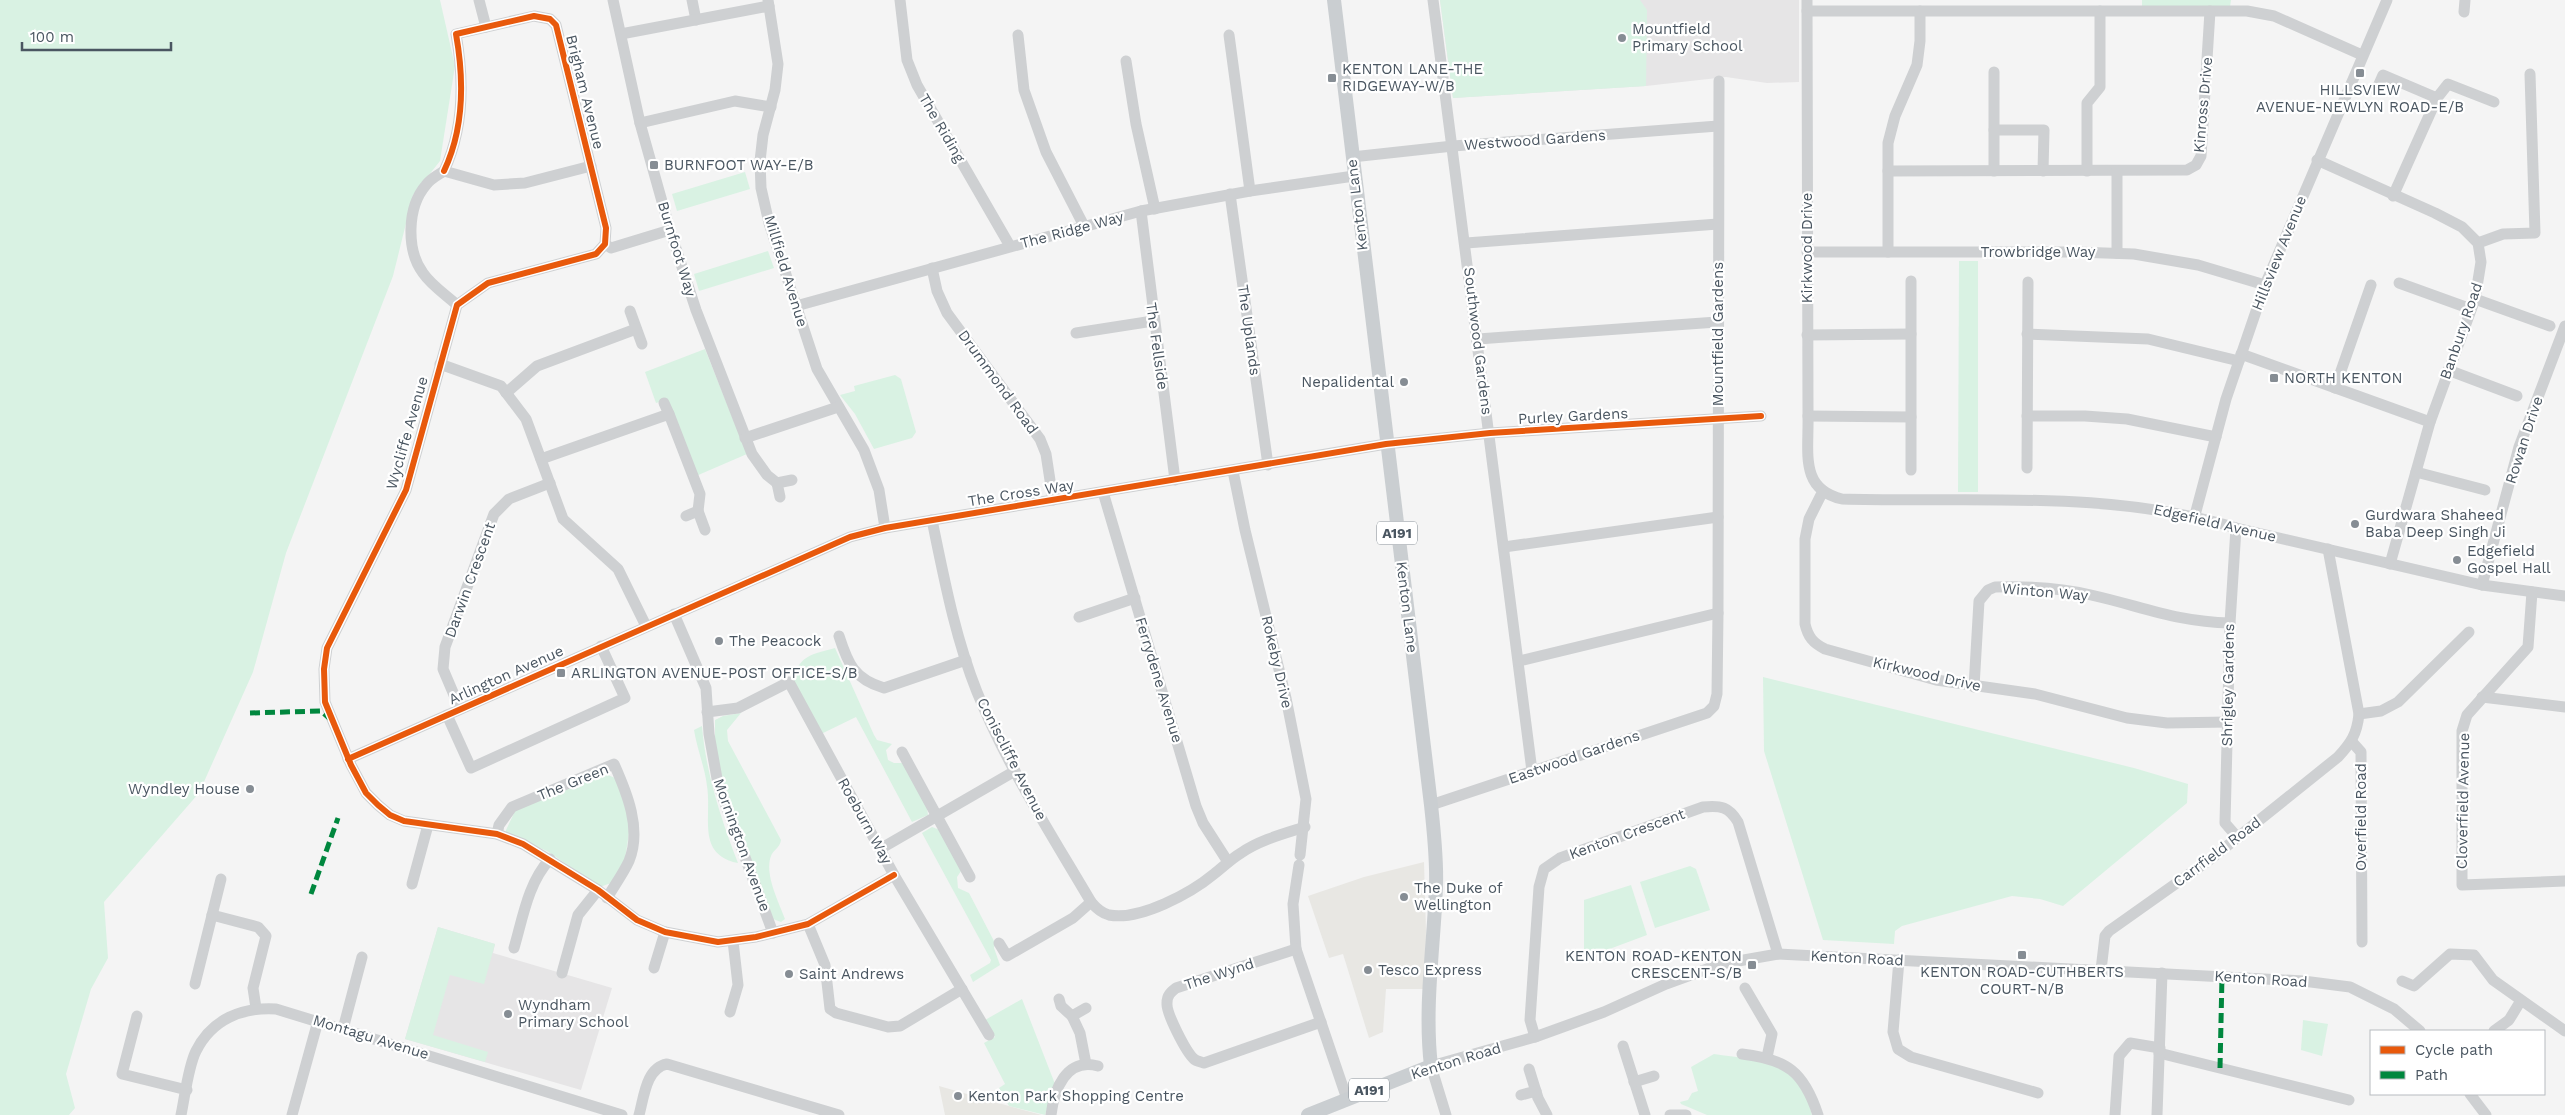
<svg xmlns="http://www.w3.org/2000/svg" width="2565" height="1115" viewBox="0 0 2565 1115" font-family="'Work Sans',sans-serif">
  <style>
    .commercial { fill: #e8e7e3 }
    .education { fill: #e6e5e6 }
    .green { fill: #d9f2e3 }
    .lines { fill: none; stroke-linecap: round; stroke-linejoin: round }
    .minor { stroke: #ced0d2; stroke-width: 11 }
    .major { stroke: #caced1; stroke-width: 14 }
    .quiet { stroke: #00873e; stroke-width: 5; stroke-dasharray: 10 5; stroke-linecap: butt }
    .cycleway-casing { stroke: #fff; stroke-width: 9 }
    .cycleway { stroke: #e8590c; stroke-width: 6 }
    .poi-dot { fill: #868d94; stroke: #fff; stroke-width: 2 }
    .labels { text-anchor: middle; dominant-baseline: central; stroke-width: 4.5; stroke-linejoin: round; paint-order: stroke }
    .shield { fill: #fff; stroke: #808990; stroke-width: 1 }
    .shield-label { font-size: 14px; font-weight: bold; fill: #4a5661 }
    .poi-label { font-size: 15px; fill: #4a5661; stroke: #fff; text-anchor: start }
    .street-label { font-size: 15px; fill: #4a5661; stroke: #fff }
  </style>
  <rect width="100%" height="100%" fill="#f4f4f4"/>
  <!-- commercial -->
  <g class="commercial">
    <polygon points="1424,862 1426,931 1425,989 1386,989 1383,1032 1369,1038 1343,954 1329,958 1308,896 1364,877"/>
    <polygon points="939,1086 1009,1106 1042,1115 945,1115"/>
  </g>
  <!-- education -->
  <g class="education">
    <polygon points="1440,0 1799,0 1799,82 1767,83 1726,77 1646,86 1453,98"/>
    <polygon points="438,927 495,944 493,953 612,988 581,1090 405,1039"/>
  </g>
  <!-- green -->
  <g class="green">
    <polygon points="0,0 440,0 455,66 440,161 413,195 393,276 286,553 253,672 199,793 104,902 108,958 91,989 66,1074 75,1108 69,1115 0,1115"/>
    <polygon points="1440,0 1640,0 1647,10 1646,86 1453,98"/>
    <polygon points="2142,0 2231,0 2230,7 2142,8"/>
    <polygon points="745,172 750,189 677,211 672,194"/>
    <polygon points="768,251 774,268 699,291 694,274"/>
    <polygon points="1959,261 1978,261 1978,492 1958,492"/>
    <polygon points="705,349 747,454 696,476 666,400 656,403 645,372"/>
    <polygon points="895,375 901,379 916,432 912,438 874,449 855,414 840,395 855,391 854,386"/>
    <path d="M835,648L874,735L877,740L892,744L886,750L888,760L894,763H904L927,807L928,815L912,822L856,717L819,735L792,680C801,654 811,655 835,648Z"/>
    <polygon points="1763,677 2134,768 2188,784 2187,803 2063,906 2040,899 2012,896 1902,926 1895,931 1894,944 1823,940 1764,751"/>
    <path d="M741,713L727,730L728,741L781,840C780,848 773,850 771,856C764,874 779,902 785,919L781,922L773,919L722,779L715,751V720L723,716Z"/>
    <path d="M702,726C706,774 721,819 738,863C696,854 712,818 707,786C705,768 697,749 694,730Z"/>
    <polygon points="601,772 615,778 621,789 628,817 629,833 625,859 611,883 600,887 547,851 506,834 506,830 517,807"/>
    <polygon points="932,827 940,830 961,871 957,877 958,888 969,893 995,943 994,948 1000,965 973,982 970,975 990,963 991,960 922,833"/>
    <polygon points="1690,866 1696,869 1710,910 1655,928 1640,882"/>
    <polygon points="1631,885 1647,935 1588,957 1584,954 1584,900"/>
    <polygon points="438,927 495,944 484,984 450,975 433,1035 488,1052 485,1062 405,1039"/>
    <polygon points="1022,999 1055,1084 1045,1115 1009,1106 999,1088 1005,1084 984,1043 995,1037 985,1020"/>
    <polygon points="2303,1020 2328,1024 2322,1056 2301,1050"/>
    <path d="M1714,1054C1747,1059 1788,1059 1805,1092C1809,1099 1810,1108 1812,1115H1707L1681,1104L1680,1102L1688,1100L1692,1093L1698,1091L1691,1067Z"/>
  </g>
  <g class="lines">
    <!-- minor -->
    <g class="minor">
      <polyline points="479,0 486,27"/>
      <polyline points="613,0 640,123 670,230 696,310 752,454 767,475 777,483"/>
      <polyline points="692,0 696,20"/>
      <polyline points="768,0 778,64 775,90 763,135 760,161 761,188 769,223 817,369 864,450 879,490 885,528"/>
      <polyline points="900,0 907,60 917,85 1010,246"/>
      <polyline points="1433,0 1532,771"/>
      <path d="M1807,0L1808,416C1809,452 1799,489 1842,499C1974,503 2108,489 2236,528L2482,585L2565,596"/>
      <polyline points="1807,11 2247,11 2274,16 2362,55"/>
      <polyline points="2464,12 2465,0"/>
      <polyline points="621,34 769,6"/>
      <polyline points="1018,35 1024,90 1046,152 1084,226"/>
      <polyline points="1229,35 1250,191"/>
      <polyline points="1126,61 1136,124 1155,209"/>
      <polyline points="1994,72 1994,171"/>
      <polyline points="2376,91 2383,75 2437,98 2448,84 2494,102"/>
      <polyline points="640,123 735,101 771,107"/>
      <polyline points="1994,130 2044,130 2043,171"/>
      <polyline points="1352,157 1453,146 1718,126"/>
      <polyline points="2317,160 2435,213 2462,227 2478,243 2481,262 2475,299 2430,422 2390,564"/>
      <path d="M444,171C464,129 464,79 456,34L534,16L550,19L556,25L606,228L605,244L596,254L488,283L457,305L406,490L327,648L324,669L325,702L351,765L366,793L378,805L390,815L404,821L497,834L523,844L598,890L637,920L665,932L718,942L756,937L808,924L894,875"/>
      <polyline points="1888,171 2187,170 2196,165 2201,156 2210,11"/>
      <polyline points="2087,171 2087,103 2100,87 2100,11"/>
      <polyline points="1230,194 1268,465"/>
      <polyline points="2393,196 2437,98"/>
      <polyline points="1141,211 1175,480"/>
      <polyline points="1466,243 1718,224"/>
      <polyline points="2478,243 2503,234 2535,233 2530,74"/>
      <polyline points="605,244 611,248 670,230"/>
      <polyline points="1807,252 2076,252 2134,254 2198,265 2265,285"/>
      <polyline points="1888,252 1888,143 1895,116 1917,65 1920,41 1920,11"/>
      <polyline points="2117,253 2117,171"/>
      <polyline points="932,268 937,291 947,313 1040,439 1046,454 1053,500"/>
      <polyline points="2399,283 2471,309"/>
      <polyline points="2475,299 2550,326"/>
      <path d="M457,305C446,295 431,285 423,273C406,250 407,207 426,185C430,179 438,175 444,171L494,185L525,183L591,166"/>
      <polyline points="796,306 1141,211 1250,191 1354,176"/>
      <polyline points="630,311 642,344"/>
      <polyline points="1076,333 1153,321"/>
      <polyline points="2027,334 2148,339 2239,361"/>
      <polyline points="1807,335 1911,334"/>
      <polyline points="1478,339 1717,322"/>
      <polyline points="2241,354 2430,422"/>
      <polyline points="440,364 501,386 526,419 563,519 618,569 646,626"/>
      <polyline points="2448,370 2517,396"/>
      <polyline points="2335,388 2371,285"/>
      <polyline points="506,393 537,366 636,329"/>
      <polyline points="664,403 669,414"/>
      <polyline points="1808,416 1911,417"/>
      <polyline points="2027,416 2085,416 2127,419 2216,437"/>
      <polyline points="745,438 838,407"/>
      <polyline points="541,459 669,414 700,494 698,511"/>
      <polyline points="2027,468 2028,282"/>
      <polyline points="1911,470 1911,281"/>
      <polyline points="1233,471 1245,530 1286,698 1306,799 1300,855"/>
      <polyline points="2416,472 2485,490"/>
      <path d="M1823,491L1809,519L1805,539V624C1808,637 1813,643 1825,649L1936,680L2035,694L2127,718L2167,723L2228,722"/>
      <polyline points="1103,492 1196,806 1203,823 1228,862"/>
      <polyline points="780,497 777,483 792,480"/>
      <polyline points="2195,515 2226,399 2265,285 2387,0"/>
      <polyline points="686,516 698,511 705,530"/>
      <path d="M932,520C944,578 955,637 977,692C1007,766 1051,834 1091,902"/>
      <polyline points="2236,528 2230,623 2225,823 2238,838"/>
      <polyline points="1504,547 1718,517"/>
      <polyline points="2482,585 2519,447 2565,326"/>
      <polyline points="2532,592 2528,647 2467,715 2462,731 2462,885 2565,881"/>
      <polyline points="674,614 706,688 709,734 718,784 773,933"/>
      <polyline points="1079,617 1135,598"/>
      <path d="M839,636C848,664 854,679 884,688L966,660"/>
      <polyline points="1519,661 1718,613"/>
      <path d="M1974,687L1979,601L1988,590L1995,587C2027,586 2060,588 2091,595C2141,606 2176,622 2230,623"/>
      <polyline points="2482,697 2565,707"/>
      <polyline points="460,709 443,669 445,647 494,514 509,499 550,483"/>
      <polyline points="707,712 738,708 789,682 894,875 989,1035"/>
      <polyline points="2359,714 2381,711 2398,702 2469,632"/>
      <polyline points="447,715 471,768 625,698 601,646"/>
      <polyline points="2352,742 2361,752 2362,942"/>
      <polyline points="902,752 970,877"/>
      <polyline points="348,759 850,537 885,528 1386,444 1490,433 1761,416"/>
      <polyline points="1431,805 1707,713 1714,706 1717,694 1718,613 1719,81"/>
      <path d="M497,834L499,825L512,807L614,764C627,793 642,829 629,861C623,874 614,886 607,898"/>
      <polyline points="880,849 1015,771"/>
      <polyline points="1299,865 1293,904 1296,949 1347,1099"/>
      <polyline points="412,884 428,825"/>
      <polyline points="212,915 258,927 266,936 253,988 256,1008"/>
      <polyline points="808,924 825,965 830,1009 836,1013 888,1027 900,1026 962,989"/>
      <path d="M999,943L1007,956L1073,918L1091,902C1096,908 1101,913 1109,915C1140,921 1191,893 1214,874C1223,867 1231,859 1241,853C1260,840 1283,834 1305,827"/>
      <path d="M514,948C523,917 528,883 550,859"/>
      <path d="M1296,949L1176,988C1171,992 1167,995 1167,1003C1166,1013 1186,1052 1194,1059C1196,1061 1201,1062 1204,1063L1321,1022"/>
      <polyline points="1899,960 1893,1032 1898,1049 1911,1057 2038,1093"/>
      <polyline points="654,968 665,932"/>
      <path d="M2101,970L2105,936L2109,931L2212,858L2338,757C2351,743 2357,734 2359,714L2328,549"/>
      <polyline points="562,973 578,915 598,890"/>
      <polyline points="2402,981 2414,986 2450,954 2474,955 2493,980 2565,1031"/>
      <polyline points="195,984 221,879"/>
      <polyline points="1745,988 1772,1034 1767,1057"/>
      <polyline points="1059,999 1061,1006 1072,1016 1086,1008"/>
      <polyline points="730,1012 738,985 733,941"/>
      <polyline points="137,1016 122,1074 187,1090"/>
      <polyline points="1072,1016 1080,1033 1086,1064"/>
      <polyline points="343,1029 362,957"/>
      <polyline points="2494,1031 2509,1020 2520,1002"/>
      <path d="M1535,1037L1530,1020L1539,887L1544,869L1560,858L1703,807C1721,805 1729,807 1738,822L1778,954"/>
      <polyline points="1623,1046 1645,1115"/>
      <polyline points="2159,1053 2349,1100"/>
      <path d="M1742,1054C1787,1059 1804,1072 1818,1115"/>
      <polyline points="1529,1069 1538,1098 1547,1115"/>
      <polyline points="1634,1082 1654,1076"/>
      <polyline points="2470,1094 2486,1115"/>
      <polyline points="1521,1095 1536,1091"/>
      <path d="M181,1115C185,1096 188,1067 196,1051C212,1019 242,1007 276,1009L622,1115"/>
      <polyline points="292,1115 318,1021"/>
      <path d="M639,1115C644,1097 646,1068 667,1064L839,1115"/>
      <path d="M1051,1115C1054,1090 1066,1057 1098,1066"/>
      <polyline points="1446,1115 1431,1066 1535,1037 1604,1012 1666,984 1721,964 1778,954 2303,981 2350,987 2394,1009 2420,1031"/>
      <polyline points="1670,1115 1686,1115"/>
      <polyline points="2115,1115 2119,1056 2130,1043 2160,1048"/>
      <polyline points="2157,1115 2162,973"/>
    </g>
    <!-- major -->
    <path class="major" d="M1308,1115L1431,1066C1424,1007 1434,945 1436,886C1437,859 1434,832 1431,805L1334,0"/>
    <!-- quiet -->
    <g class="quiet">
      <polyline points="250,713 321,711 330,719"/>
      <polyline points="311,894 338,818"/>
      <polyline points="2220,1068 2222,976"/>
    </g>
    <defs>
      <g id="cycleway">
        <path d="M444,171C464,129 464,79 456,34L534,16L550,19L556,25L606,228L605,244L596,254L488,283L457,305L406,490L327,648L324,669L325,702L351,765L366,793L378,805L390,815L404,821L497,834L523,844L598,890L637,920L665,932L718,942L756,937L808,924L894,875"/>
        <polyline points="348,759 850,537 885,528 1386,444 1490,433 1761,416"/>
      </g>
    </defs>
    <!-- cycleway casing -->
    <use href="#cycleway" class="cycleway-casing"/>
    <!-- cycleway -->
    <use href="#cycleway" class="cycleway"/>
  </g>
  <!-- markers -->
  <g class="poi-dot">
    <circle cx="1622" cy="38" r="5"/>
    <rect x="2355" y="68" width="10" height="10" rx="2.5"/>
    <rect x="1327" y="73" width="10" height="10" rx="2.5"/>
    <rect x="649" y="160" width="10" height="10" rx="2.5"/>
    <rect x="2269" y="373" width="10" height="10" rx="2.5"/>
    <circle cx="1404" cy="382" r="5"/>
    <circle cx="2355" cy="524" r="5"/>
    <circle cx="2457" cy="560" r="5"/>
    <circle cx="719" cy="641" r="5"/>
    <rect x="556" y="668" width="10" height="10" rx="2.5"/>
    <circle cx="250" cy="789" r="5"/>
    <circle cx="1404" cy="897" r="5"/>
    <rect x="2017" y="950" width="10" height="10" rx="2.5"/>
    <rect x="1747" y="960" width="10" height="10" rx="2.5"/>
    <circle cx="1368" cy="970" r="5"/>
    <circle cx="789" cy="974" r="5"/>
    <circle cx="508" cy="1014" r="5"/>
    <circle cx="958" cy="1096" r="5"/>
  </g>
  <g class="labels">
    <!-- shield labels -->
    <g class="shield">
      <rect x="1377" y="521.5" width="40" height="23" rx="4"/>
      <rect x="1349" y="1078.5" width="40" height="23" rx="4"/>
    </g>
    <g class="shield-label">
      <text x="1397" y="533">A191</text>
      <text x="1369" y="1090">A191</text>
    </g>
    <!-- poi labels -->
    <g class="poi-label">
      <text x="1632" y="29">Mountfield<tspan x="1632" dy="17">Primary School</tspan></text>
      <text x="1342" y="69">KENTON LANE-THE<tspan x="1342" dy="17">RIDGEWAY-W/B</tspan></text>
      <text x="2360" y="90" text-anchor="middle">HILLSVIEW<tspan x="2360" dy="17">AVENUE-NEWLYN ROAD-E/B</tspan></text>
      <text x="664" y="165">BURNFOOT WAY-E/B</text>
      <text x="2284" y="378">NORTH KENTON</text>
      <text x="1394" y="382" text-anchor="end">Nepalidental</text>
      <text x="2365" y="515">Gurdwara Shaheed<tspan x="2365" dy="17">Baba Deep Singh Ji</tspan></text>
      <text x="2467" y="551">Edgefield<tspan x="2467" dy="17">Gospel Hall</tspan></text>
      <text x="729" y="641">The Peacock</text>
      <text x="571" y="673">ARLINGTON AVENUE-POST OFFICE-S/B</text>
      <text x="240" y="789" text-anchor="end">Wyndley House</text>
      <text x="1414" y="888">The Duke of<tspan x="1414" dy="17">Wellington</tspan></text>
      <text x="1742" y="956" text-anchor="end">KENTON ROAD-KENTON<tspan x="1742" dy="17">CRESCENT-S/B</tspan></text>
      <text x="1378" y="970">Tesco Express</text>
      <text x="2022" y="972" text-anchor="middle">KENTON ROAD-CUTHBERTS<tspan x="2022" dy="17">COURT-N/B</tspan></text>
      <text x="799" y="974">Saint Andrews</text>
      <text x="518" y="1005">Wyndham<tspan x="518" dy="17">Primary School</tspan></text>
      <text x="968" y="1096">Kenton Park Shopping Centre</text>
    </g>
    <!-- street labels -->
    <g class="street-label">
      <text transform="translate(585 92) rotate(76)">Brigham Avenue</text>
      <text transform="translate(2203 105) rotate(-85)">Kinross Drive</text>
      <text transform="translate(942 128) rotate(60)">The Riding</text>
      <text transform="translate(1535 140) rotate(-4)">Westwood Gardens</text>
      <text transform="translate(1357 205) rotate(-97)">Kenton Lane</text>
      <text transform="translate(1072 230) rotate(-15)">The Ridge Way</text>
      <text transform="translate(1807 248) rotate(-90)">Kirkwood Drive</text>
      <text transform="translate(677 249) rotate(73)">Burnfoot Way</text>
      <text x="2038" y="252">Trowbridge Way</text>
      <text transform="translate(2279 253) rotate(-68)">Hillsview Avenue</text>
      <text transform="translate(786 271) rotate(73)">Millfield Avenue</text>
      <text transform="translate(1249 330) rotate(82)">The Uplands</text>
      <text transform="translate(2461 331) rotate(-71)">Banbury Road</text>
      <text transform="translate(1718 334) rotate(-90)">Mountfield Gardens</text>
      <text transform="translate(1478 341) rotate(83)">Southwood Gardens</text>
      <text transform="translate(1157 346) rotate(82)">The Fellside</text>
      <text transform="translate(998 382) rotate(54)">Drummond Road</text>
      <text transform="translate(1573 416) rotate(-3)">Purley Gardens</text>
      <text transform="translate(407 433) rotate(-74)">Wycliffe Avenue</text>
      <text transform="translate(2524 440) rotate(-72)">Rowan Drive</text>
      <text transform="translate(1021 493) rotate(-9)">The Cross Way</text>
      <text transform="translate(2215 523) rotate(13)">Edgefield Avenue</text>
      <text transform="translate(470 580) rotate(-70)">Darwin Crescent</text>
      <text transform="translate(2045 592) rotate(5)">Winton Way</text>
      <text transform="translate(1407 607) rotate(83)">Kenton Lane</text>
      <text transform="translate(1277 662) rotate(77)">Rokeby Drive</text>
      <text transform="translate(1927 674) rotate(13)">Kirkwood Drive</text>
      <text transform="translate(506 675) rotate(-24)">Arlington Avenue</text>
      <text transform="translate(1159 680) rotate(73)">Ferrydene Avenue</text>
      <text transform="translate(2228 685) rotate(-89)">Shrigley Gardens</text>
      <text transform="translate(1574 757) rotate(-19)">Eastwood Gardens</text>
      <text transform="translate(1012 759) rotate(63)">Coniscliffe Avenue</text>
      <text transform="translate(573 782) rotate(-22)">The Green</text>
      <text transform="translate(2463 801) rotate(-89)">Cloverfield Avenue</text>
      <text transform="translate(2361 817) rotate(-90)">Overfield Road</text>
      <text transform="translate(865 821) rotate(61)">Roeburn Way</text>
      <text transform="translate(1627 834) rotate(-20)">Kenton Crescent</text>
      <text transform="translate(742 845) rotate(70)">Mornington Avenue</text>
      <text transform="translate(2217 852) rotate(-37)">Carrfield Road</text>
      <text transform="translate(1857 958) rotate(3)">Kenton Road</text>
      <text transform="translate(1219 974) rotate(-18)">The Wynd</text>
      <text transform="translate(2261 979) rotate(4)">Kenton Road</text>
      <text transform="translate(371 1037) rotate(17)">Montagu Avenue</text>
      <text transform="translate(1456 1061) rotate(-17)">Kenton Road</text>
    </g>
  </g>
  <!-- legend -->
  <rect x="2370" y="1030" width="175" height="65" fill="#ffffff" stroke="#b7bbc0"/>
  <rect x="2380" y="1046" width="25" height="8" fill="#e8590c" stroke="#b7bbc0"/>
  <text x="2415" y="1055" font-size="15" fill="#4a5661">Cycle path</text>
  <rect x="2380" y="1071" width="25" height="8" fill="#00873e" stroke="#b7bbc0"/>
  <text x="2415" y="1080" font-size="15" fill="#4a5661">Path</text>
  <!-- scale -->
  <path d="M22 42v8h149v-8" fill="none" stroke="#4a5661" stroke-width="2.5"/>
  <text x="30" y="42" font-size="15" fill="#4a5661" stroke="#ffffff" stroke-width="4" paint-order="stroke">100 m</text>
</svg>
